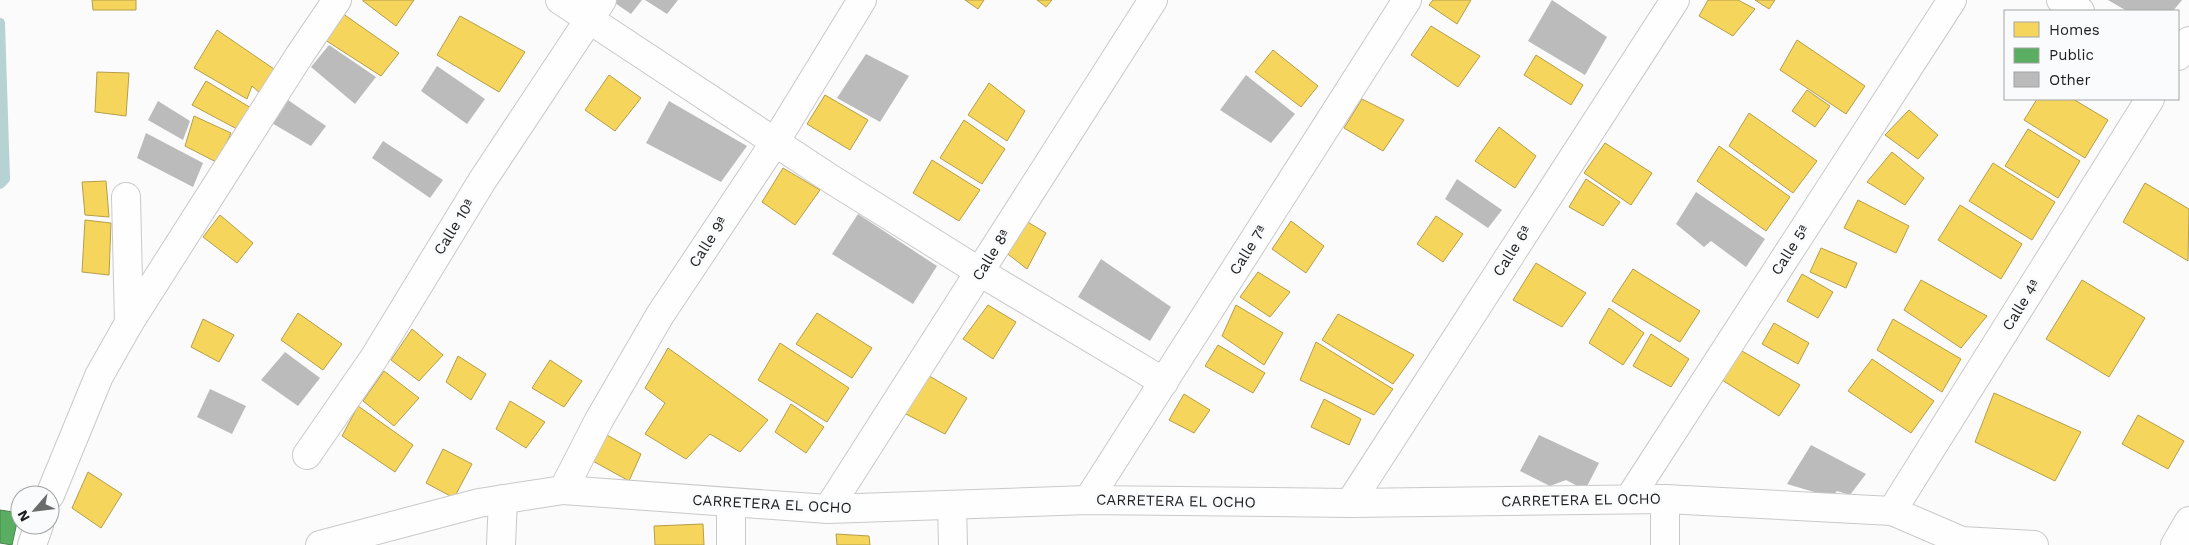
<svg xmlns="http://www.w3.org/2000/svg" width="2189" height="545" viewBox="0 0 2189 545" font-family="'Work Sans',sans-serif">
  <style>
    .homes { fill: #f6d55c; stroke: #b59e49 }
    .public { fill: #5aae61; stroke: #48834d }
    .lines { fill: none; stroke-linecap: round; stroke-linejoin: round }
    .stream { stroke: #b6d2d2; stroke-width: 10 }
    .building { fill: #bcbbbc }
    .minor-casing { stroke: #c9c9c9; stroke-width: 30 }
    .tertiary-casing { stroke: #c9c9c9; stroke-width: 30 }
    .minor { stroke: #fefefe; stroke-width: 28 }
    .tertiary { stroke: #fefefe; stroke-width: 28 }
    .labels { text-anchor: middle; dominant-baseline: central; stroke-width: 5; stroke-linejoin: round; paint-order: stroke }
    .street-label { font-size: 15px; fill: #1d1e1e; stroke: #fafbfc }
  </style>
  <rect width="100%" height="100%" fill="#fbfbfb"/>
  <!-- homes -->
  <g class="homes">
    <polygon points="92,0 136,0 136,10 93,10"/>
    <polygon points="363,0 414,0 396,26 363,1"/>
    <polygon points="965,0 984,0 978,9"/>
    <polygon points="1037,0 1052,0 1046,7"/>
    <polygon points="1433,0 1471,0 1457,24 1429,5"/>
    <polygon points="1708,0 1738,0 1755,9 1733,36 1699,16"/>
    <polygon points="1755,0 1775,0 1769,9"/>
    <polygon points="339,11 399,53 381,76 322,38"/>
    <polygon points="460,16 525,52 499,92 437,55"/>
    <polygon points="1431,26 1480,56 1458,87 1411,55"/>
    <polygon points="217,30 274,69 261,94 252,86 247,99 194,68"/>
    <polygon points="1797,40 1865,86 1846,114 1780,70"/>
    <polygon points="1273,50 1318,86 1301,107 1255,72"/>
    <polygon points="1536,55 1583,85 1571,105 1524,75"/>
    <polygon points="97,72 129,73 126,116 95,112"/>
    <polygon points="609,75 641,98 615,131 585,110"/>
    <polygon points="206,81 251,108 237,129 192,105"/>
    <polygon points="989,83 1025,111 1007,141 968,115"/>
    <polygon points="1807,90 1830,106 1815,127 1792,111"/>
    <polygon points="825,95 868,120 850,150 807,124"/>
    <polygon points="1362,99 1404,120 1383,151 1344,128"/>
    <polygon points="2037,99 2073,99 2108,120 2085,158 2024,120"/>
    <polygon points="1909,110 1938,135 1918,159 1885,135"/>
    <polygon points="1749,113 1817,161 1793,193 1729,146"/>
    <polygon points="194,116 231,133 218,163 185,146"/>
    <polygon points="964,120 1005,149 982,184 940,158"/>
    <polygon points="1499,127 1536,156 1515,188 1475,161"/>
    <polygon points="2028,129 2080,161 2058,198 2005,166"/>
    <polygon points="1605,143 1652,173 1631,205 1584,173"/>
    <polygon points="1719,146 1790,197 1766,231 1697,181"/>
    <polygon points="1892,152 1924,178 1905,205 1867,182"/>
    <polygon points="932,160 980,190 959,221 913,193"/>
    <polygon points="1993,163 2055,202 2032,240 1969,201"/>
    <polygon points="783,168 820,190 795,225 762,202"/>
    <polygon points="1586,179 1620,202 1603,226 1569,207"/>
    <polygon points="106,181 109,217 85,215 82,182"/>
    <polygon points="2145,183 2189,209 2188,261 2123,222"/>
    <polygon points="1858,200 1909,226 1896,253 1844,228"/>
    <polygon points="1960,205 2022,244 2001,279 1938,240"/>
    <polygon points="220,215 253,243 237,263 203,237"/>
    <polygon points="1436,216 1463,234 1443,262 1417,244"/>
    <polygon points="1021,218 1046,233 1027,269 1000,248"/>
    <polygon points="85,220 111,223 109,275 82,272"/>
    <polygon points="1291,221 1324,246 1306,273 1272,249"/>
    <polygon points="1821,248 1857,263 1846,288 1810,272"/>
    <polygon points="1536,263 1586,293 1562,327 1513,300"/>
    <polygon points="1633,269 1700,311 1680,342 1612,301"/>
    <polygon points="1258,272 1290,292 1270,317 1240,297"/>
    <polygon points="1802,274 1833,292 1818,318 1787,301"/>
    <polygon points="1921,280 1987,316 1961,348 1904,310"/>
    <polygon points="2082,280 2145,318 2109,377 2046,339"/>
    <polygon points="988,305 1016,322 993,359 963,339"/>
    <polygon points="1236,305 1283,333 1264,365 1222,336"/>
    <polygon points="1609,308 1644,333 1623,365 1589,343"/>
    <polygon points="298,313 342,344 323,370 281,340"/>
    <polygon points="817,313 872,348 852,378 796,344"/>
    <polygon points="1338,314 1414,355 1393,384 1322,340"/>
    <polygon points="203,319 234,335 219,362 191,347"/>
    <polygon points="1893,319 1961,359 1942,392 1877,350"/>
    <polygon points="1774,323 1809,343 1798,364 1762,344"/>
    <polygon points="412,329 443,355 419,381 391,360"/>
    <polygon points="1651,334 1689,359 1671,387 1633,366"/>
    <polygon points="1316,342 1393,389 1374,415 1300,380"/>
    <polygon points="780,343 849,388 827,422 758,380"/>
    <polygon points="1218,345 1265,373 1253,393 1205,366"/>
    <polygon points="668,348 768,420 740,452 710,434 686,459 645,434 665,403 645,388"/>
    <polygon points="1742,351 1800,385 1779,416 1722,380"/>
    <polygon points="458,356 486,374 471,400 446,382"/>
    <polygon points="1872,359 1934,401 1911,433 1848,391"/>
    <polygon points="550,360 582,381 564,407 532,388"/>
    <polygon points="384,371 419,398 394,426 363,401"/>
    <polygon points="924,373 967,398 945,434 900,411"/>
    <polygon points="1994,393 2081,432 2055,481 1975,442"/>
    <polygon points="1184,394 1210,410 1194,433 1169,420"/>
    <polygon points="1324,399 1361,419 1349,445 1311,427"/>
    <polygon points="510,401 545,422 526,448 496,429"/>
    <polygon points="791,404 824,427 806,453 775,432"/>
    <polygon points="358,406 413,445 395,472 342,436"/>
    <polygon points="2138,415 2184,441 2168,469 2122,444"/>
    <polygon points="605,434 641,454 629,481 591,460"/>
    <polygon points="443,449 472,464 454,498 426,483"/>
    <polygon points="88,472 122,494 101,528 72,508"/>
    <polygon points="703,524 704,545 655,545 654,526"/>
    <polygon points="836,534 869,536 870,545 837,545"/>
  </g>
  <!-- public -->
  <polygon class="public" points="0,510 19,513 12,545 0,543"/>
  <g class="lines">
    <!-- stream -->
    <polyline class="stream" points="0,23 5,179 0,184"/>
  </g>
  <!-- building -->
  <g class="building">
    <polygon points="617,0 642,0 631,14 615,3"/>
    <polygon points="645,0 678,0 667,14"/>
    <polygon points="1552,0 1607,37 1585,75 1528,41"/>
    <polygon points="2108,0 2182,0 2173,11 2127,11"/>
    <polygon points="329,45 376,77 355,104 311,67"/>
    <polygon points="866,54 909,76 880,122 837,98"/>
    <polygon points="437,66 485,99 467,124 421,91"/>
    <polygon points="1246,75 1295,114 1271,143 1220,110"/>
    <polygon points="285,98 326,126 311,146 270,122"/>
    <polygon points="158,101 190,121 183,140 148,120"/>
    <polygon points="669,101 747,146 721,182 646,143"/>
    <polygon points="146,133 203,163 193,187 137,158"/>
    <polygon points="383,141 443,180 430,198 372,158"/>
    <polygon points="1457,179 1502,210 1488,228 1445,199"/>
    <polygon points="1696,192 1765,239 1746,267 1711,241 1704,247 1676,224"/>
    <polygon points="858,214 937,266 913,304 832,254"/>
    <polygon points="1101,259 1171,307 1150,341 1078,297"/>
    <polygon points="285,352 320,378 298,406 261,380"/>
    <polygon points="210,389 246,406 232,434 197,417"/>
    <polygon points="1539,435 1599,463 1585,490 1566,480 1550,486 1520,471"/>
    <polygon points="1811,445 1866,474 1850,495 1837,491 1831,497 1787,484"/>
  </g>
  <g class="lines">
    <defs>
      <g id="minor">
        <polyline points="560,0 831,179 980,272 1164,382"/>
        <polyline points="2061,0 2080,11"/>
        <polyline points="2178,56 2189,41"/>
        <polyline points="126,197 129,323"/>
        <polyline points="307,455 374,358 482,181 602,0"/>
        <polyline points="563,490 599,420 660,315 775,142 862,0"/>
        <polyline points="50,495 99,376 129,323 299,56 337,0"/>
        <polyline points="1629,499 1952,0"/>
        <polyline points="1665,499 1665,545"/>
        <polyline points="1088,500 1407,0"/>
        <polyline points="1350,503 1675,0"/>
        <polyline points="952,505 953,545"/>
        <polyline points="828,509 1153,0"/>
        <polyline points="1892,511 2150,99"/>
        <polyline points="32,545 39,525"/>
        <polyline points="501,545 503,499"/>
        <polyline points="731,545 731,503"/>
        <polyline points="2175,545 2189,521"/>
      </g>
      <g id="tertiary">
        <polyline points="320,545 479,503 563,490 828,509 1088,500 1350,503 1665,499 1892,511 1962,541 2034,545"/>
        <polyline points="2188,545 2189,545"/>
      </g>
    </defs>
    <!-- minor casing -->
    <use href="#minor" class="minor-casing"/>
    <!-- tertiary casing -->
    <use href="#tertiary" class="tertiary-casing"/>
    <!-- minor -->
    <use href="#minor" class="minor"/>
    <!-- tertiary -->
    <use href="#tertiary" class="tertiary"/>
  </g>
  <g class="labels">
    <!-- street labels -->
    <g class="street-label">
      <text transform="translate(454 227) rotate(-58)">Calle 10ª</text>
      <text transform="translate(708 242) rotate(-57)">Calle 9ª</text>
      <text transform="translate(1248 250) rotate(-57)">Calle 7ª</text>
      <text transform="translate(1790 250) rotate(-57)">Calle 5ª</text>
      <text transform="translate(1512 251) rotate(-57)">Calle 6ª</text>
      <text transform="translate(991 255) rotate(-58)">Calle 8ª</text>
      <text transform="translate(2021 305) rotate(-58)">Calle 4ª</text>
      <text transform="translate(1581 500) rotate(-1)">CARRETERA EL OCHO</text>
      <text transform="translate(1176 501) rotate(1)">CARRETERA EL OCHO</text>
      <text transform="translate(772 504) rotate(3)">CARRETERA EL OCHO</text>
    </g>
  </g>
  <!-- legend -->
  <rect x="2004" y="10" width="175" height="90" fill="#fafbfc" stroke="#a2a3a3"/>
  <rect x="2014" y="22" width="25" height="15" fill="#f6d55c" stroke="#a2a3a3"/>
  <text x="2049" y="35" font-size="15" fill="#1d1e1e">Homes</text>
  <rect x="2014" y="48" width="25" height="15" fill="#5aae61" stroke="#a2a3a3"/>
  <text x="2049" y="60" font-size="15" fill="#1d1e1e">Public</text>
  <rect x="2014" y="72" width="25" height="15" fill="#bcbbbc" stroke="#a2a3a3"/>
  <text x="2049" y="85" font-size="15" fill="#1d1e1e">Other</text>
  <!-- north arrow -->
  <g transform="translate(35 510) rotate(242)"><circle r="24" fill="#fafbfc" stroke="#a2a3a3"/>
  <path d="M0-4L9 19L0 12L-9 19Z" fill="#6b6b6b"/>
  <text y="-8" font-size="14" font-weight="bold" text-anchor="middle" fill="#1d1e1e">N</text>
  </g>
</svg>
